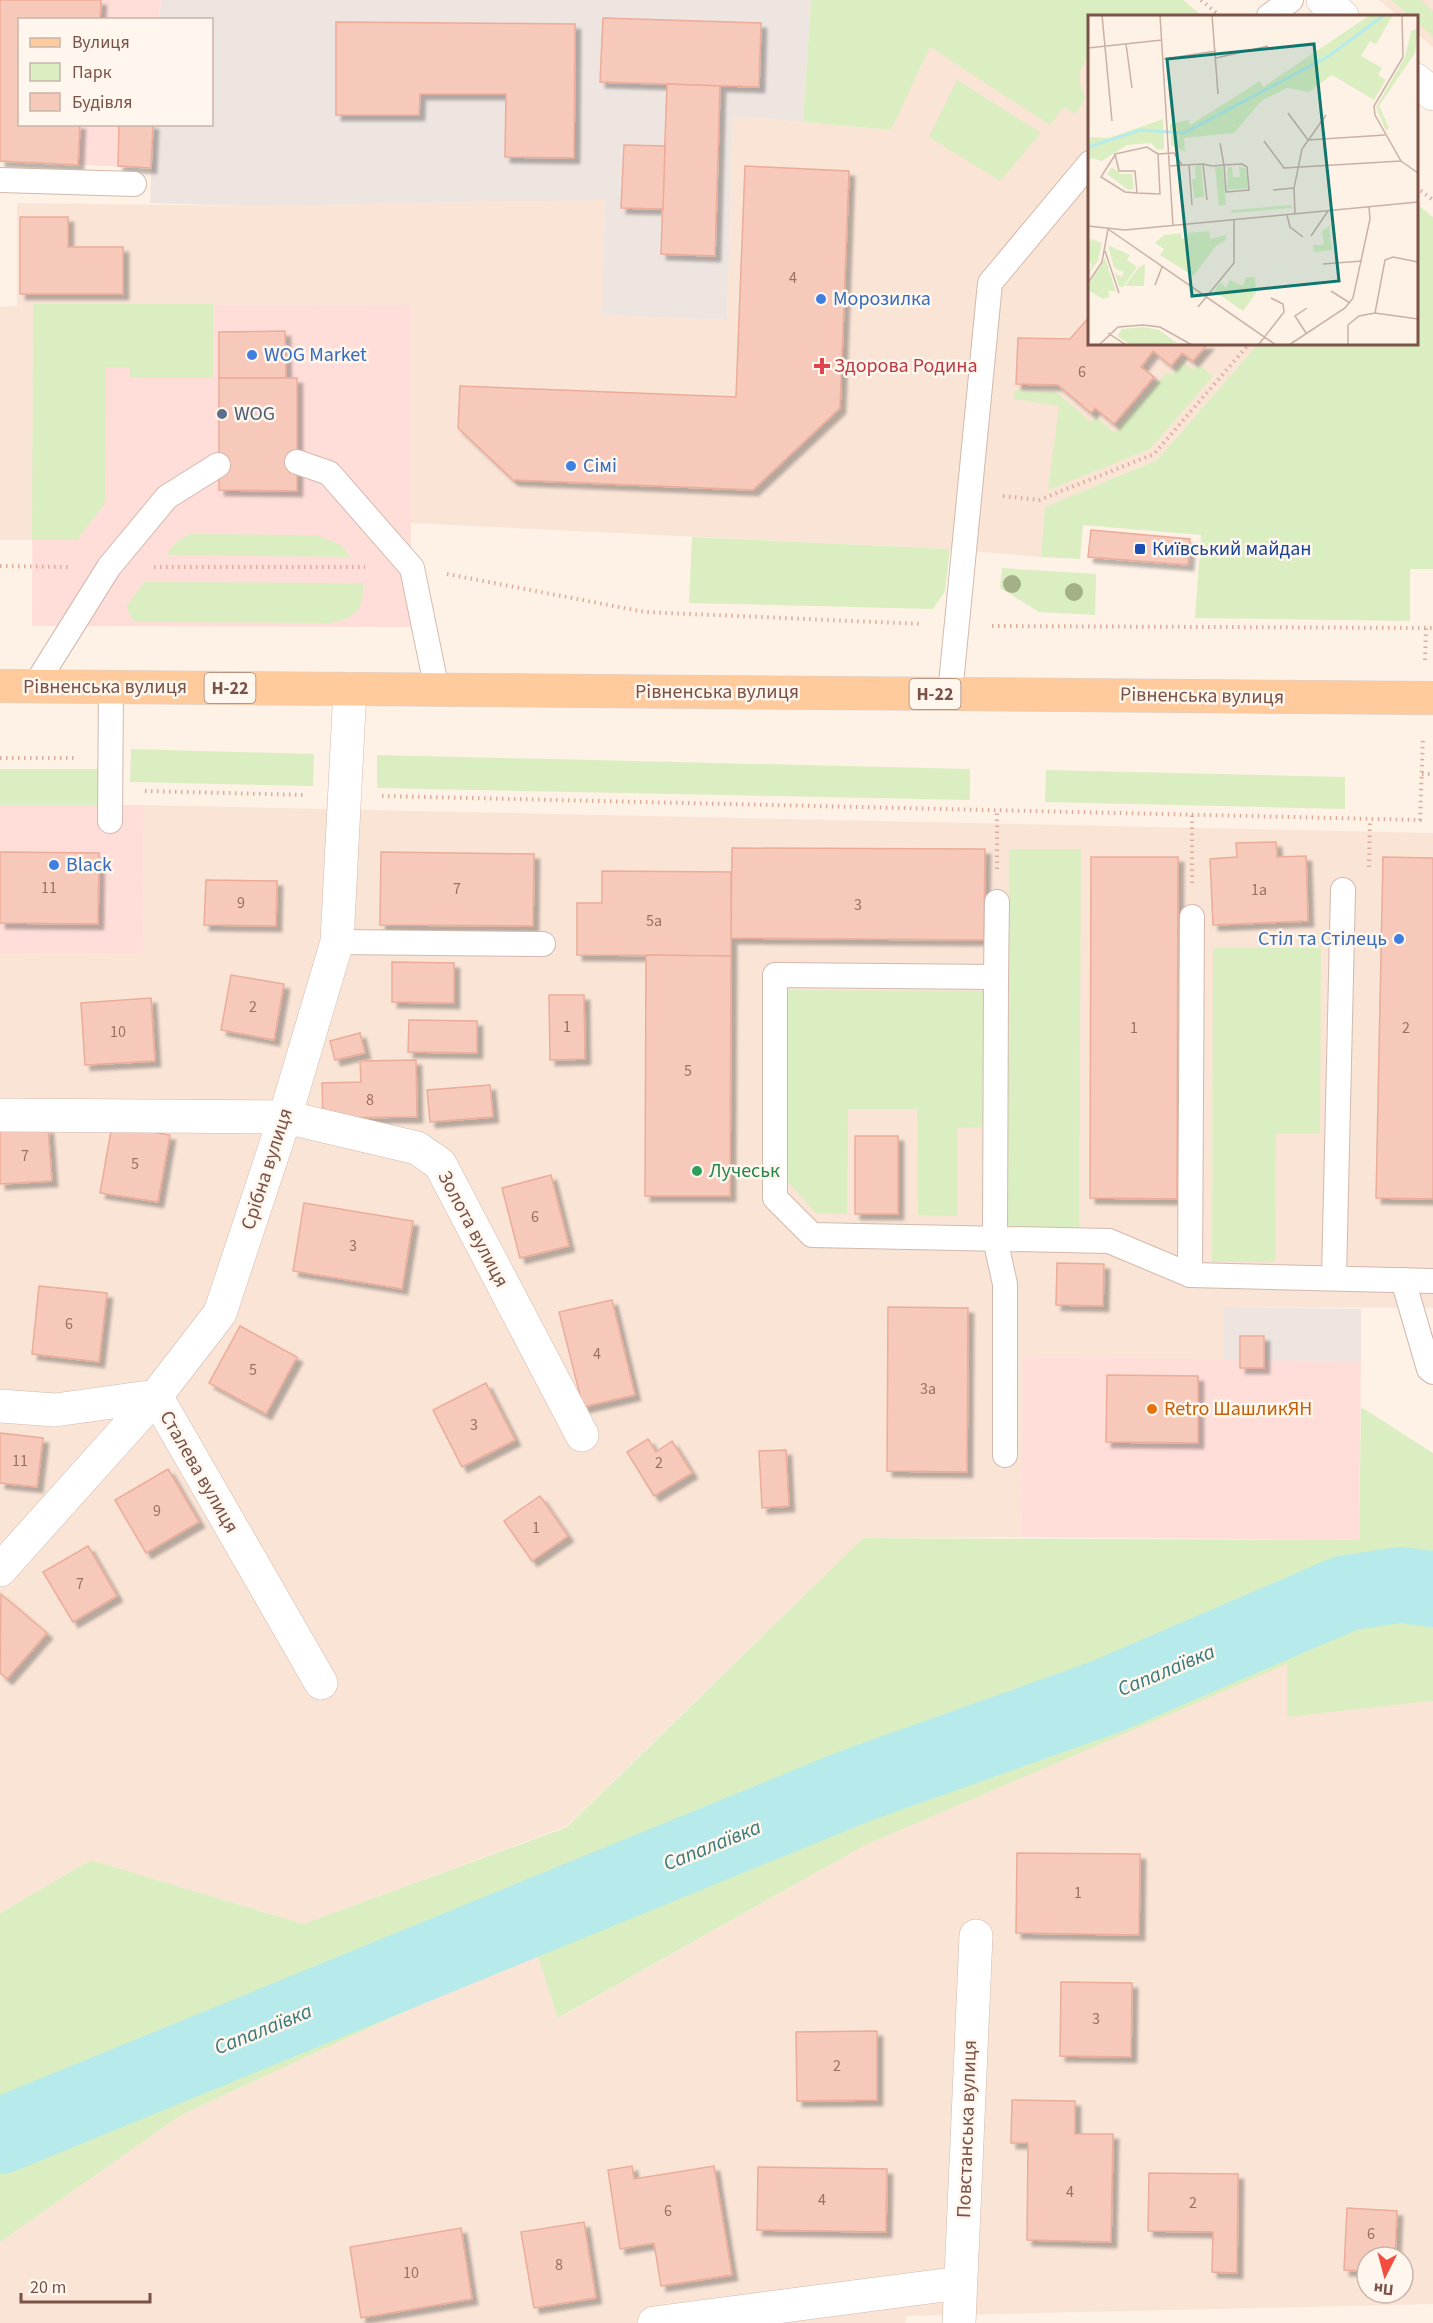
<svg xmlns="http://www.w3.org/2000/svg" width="1433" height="2323" viewBox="0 0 1433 2323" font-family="'Source Sans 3',sans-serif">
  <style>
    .residential { fill: #f9e4d6; fill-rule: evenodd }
    .commercial { fill: #ffded9 }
    .industrial { fill: #eee4e0 }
    .green { fill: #dbeec2 }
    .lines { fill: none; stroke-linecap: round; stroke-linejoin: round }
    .river { stroke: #b7eaea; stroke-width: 76 }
    .building { fill: #f7c9ba; stroke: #ebac99; stroke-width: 1.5; filter: url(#shadow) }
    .lane-casing { stroke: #d4b8ad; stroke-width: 26 }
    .street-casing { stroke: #d4b8ad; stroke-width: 34 }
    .secondary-casing { stroke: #dab9ac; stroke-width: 34 }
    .primary-casing { stroke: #dacfcb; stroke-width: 34 }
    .path { stroke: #dcac9d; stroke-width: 4; stroke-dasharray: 1.5 4.5; stroke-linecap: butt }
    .lane { stroke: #fff; stroke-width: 24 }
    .street { stroke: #fff; stroke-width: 33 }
    .secondary { stroke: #fff; stroke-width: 33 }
    .primary { stroke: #ffcb9c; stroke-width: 33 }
    .tree { fill: #a3b088 }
    .shop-dot { fill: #3f7fe0; stroke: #fff6ee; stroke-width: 2 }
    .health-dot { fill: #e0444e; stroke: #fff6ee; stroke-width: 2 }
    .service-dot { fill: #5c6f8a; stroke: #fff6ee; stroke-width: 2 }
    .transit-dot { fill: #1a4fb4; stroke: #fff6ee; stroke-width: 2 }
    .leisure-dot { fill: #2e9e5b; stroke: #fff6ee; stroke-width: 2 }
    .food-dot { fill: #e8710a; stroke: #fff6ee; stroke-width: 2 }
    .labels { text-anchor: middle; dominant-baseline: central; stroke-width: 5; stroke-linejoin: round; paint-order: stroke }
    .number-label { font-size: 16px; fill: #9a7064 }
    .shield { fill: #fff6ee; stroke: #a38379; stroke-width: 1.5 }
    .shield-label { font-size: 18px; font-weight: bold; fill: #7b5247 }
    .shop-label { font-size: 20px; fill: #366cbe; stroke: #fff6ee; text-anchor: start }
    .health-label { font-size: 20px; fill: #be3a42; stroke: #fff6ee; text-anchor: start }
    .service-label { font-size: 20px; fill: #4e5e75; stroke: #fff6ee; text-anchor: start }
    .transit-label { font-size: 20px; fill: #164399; stroke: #fff6ee; text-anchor: start }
    .street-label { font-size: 20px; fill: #7b5247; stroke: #fff6ee }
    .leisure-label { font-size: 20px; fill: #27864d; stroke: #fff6ee; text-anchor: start }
    .food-label { font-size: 20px; fill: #c56008; stroke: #fff6ee; text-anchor: start }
    .water-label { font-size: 21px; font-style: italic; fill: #36797a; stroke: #fff6ee }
    .inset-river { fill: none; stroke: #b7eaea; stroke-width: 3 }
    .inset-road { fill: none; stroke: #cab1a6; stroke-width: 1.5 }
    .view { fill: #0f766e; fill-opacity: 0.15; stroke: #0f766e; stroke-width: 3 }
    .inset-edge { fill: none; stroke: #7b5247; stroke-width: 3 }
  </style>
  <defs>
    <filter id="shadow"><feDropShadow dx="5.5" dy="5.5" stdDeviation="1.5" flood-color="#0004"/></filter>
  </defs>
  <rect width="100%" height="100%" fill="#fef1e6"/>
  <!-- residential -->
  <g class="residential">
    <polygon points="969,0 1183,0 1202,16 1090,16 1090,344 1258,344 1157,460 1045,507 1041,557 950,549 411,523 411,305 33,304 32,540 0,540 0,307 17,306 17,203 253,206 605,200 602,315 727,320 733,116 891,130 929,47"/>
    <polygon points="1379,0 1433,0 1433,47 1417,33 1416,16 1398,16"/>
    <polygon points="144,805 1433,833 1433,1308 1225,1307 1224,1360 1023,1357 1021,1537 863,1538 567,1826 303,1924 91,1860 0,1913 0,953 143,954"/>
    <path d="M1287,1663V1717L1433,1701V2304L906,2316L905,2323H0V2242L181,2115L537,1951L559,2018L863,1846ZM1367,2257H1403V2293H1367Z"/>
  </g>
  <!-- commercial -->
  <g class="commercial">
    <polygon points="0,0 161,0 159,19 20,20 20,124 153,125 151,168 0,161"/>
    <polygon points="33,304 411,305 411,627 32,626"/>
    <polygon points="0,805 144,805 143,954 0,953"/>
    <polygon points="1023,1357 1361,1361 1359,1540 1021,1537"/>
  </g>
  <!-- industrial -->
  <g class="industrial">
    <polygon points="161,0 811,0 803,122 733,116 727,320 602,315 605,200 253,206 150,203 153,125 212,124 212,20 159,19"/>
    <polygon points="1224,1307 1361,1309 1361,1361 1224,1360"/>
  </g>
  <!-- green -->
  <g class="green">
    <polygon points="811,0 1183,0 1202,16 1090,16 1089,56 1080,71 1080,85 1086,98 1075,114 1064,107 1050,125 930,47 891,130 803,122"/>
    <polygon points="1391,0 1421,0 1433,11 1433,37 1417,22 1416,16 1410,16"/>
    <polygon points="957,80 1041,133 1000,181 929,137"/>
    <polygon points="1417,204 1433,217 1433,569 1410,569 1410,621 1195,618 1201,535 1083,525 1080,559 1041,557 1045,507 1157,460 1258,344 1416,344"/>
    <polygon points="33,304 213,304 213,378 130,378 130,367 106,367 105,503 77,540 32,540"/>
    <polygon points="1183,362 1193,370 1199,365 1213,376 1150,449 1048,490 1059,406 1014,399 1015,390 1056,392 1091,422 1096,417 1115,433 1167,372 1172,375"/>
    <polygon points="190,534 316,535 341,545 350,557 166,555 176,542"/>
    <polygon points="692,537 950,549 945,591 933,609 689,603"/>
    <polygon points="1002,568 1096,574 1095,615 1039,612 1000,588"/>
    <path d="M144,582L363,583C364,610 356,618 330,623L134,622L126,607Z"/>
    <polygon points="131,749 314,754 313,786 130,782"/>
    <polygon points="377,755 970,769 970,800 377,788"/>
    <rect x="0" y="769" width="102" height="36"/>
    <polygon points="1046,770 1345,777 1345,809 1045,802"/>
    <polygon points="1009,849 1081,849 1079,1227 1007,1227"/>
    <polygon points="1213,948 1321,948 1320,1134 1276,1134 1275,1262 1212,1262"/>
    <polygon points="787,990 984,991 984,1127 957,1128 957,1216 918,1215 917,1109 848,1109 847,1214 816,1213 787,1181"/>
    <polygon points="1361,1407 1433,1453 1433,1701 1287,1717 1287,1664 863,1846 558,2018 536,1951 181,2115 0,2242 0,1913 91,1860 303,1924 567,1827 863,1538 1359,1540"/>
  </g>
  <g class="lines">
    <!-- river -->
    <polyline class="river" points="0,2136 855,1786 1105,1697 1346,1593 1400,1585 1433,1589"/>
  </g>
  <!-- building -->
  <g class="building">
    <polygon points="0,0 101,0 100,20 20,20 20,124 80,124 78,165 0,161"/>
    <polygon points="603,18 761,23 759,87 600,82"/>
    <polygon points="336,22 575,24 574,158 505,157 506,94 420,94 419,115 336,115"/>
    <polygon points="667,84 720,86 715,256 661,254"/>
    <polygon points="119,124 153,124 151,168 118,166"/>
    <polygon points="624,145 665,146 663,209 621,208"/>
    <polygon points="745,166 849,171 840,408 753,490 513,480 458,428 460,386 736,397"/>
    <polygon points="20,217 68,217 68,247 123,247 123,294 20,294"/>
    <polygon points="1090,316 1090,344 1208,344 1193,361 1182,353 1171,366 1153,351 1141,367 1154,377 1114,424 1095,408 1091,413 1058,385 1016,384 1018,338 1070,339"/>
    <polygon points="285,331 286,378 219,378 219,332"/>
    <polygon points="219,378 297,378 297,491 219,490"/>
    <polygon points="1091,530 1190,539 1188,565 1088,557"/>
    <polygon points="1276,842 1277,857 1306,856 1308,921 1213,925 1210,859 1237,857 1236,843"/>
    <polygon points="732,848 985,849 984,940 731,938"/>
    <polygon points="0,852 99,853 98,924 0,923"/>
    <polygon points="381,852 534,854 533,926 380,925"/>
    <polygon points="1091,857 1178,857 1177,1199 1090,1198"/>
    <polygon points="1383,857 1433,858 1433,1199 1376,1198"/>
    <polygon points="602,871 731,872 731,956 577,955 577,903 602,903"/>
    <polygon points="206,880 277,881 276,926 204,925"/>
    <polygon points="646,955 731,956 730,1196 645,1196"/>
    <polygon points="392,962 454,963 454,1003 392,1002"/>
    <polygon points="231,975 284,984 274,1040 221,1030"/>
    <polygon points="549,995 584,995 585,1059 550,1060"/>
    <polygon points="151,998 155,1061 85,1065 81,1003"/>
    <polygon points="409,1020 477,1021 477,1053 408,1052"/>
    <polygon points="360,1033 365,1053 335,1060 330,1041"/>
    <polygon points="416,1060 417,1117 323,1118 322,1083 361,1082 360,1061"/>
    <polygon points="490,1085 493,1117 430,1122 427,1090"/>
    <polygon points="112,1125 170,1135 158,1202 100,1193"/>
    <polygon points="48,1128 52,1181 0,1184 0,1131"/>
    <rect x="855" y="1136" width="43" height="78"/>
    <polygon points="551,1175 569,1246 520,1258 502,1188"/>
    <polygon points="304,1203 413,1221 402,1289 293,1271"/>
    <polygon points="1057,1263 1104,1264 1103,1306 1056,1305"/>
    <polygon points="39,1286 107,1293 99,1362 32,1354"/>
    <polygon points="612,1300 635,1395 583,1407 559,1312"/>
    <polygon points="888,1307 968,1308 967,1472 887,1471"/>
    <polygon points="240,1326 297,1357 266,1414 209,1383"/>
    <rect x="1240" y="1336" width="24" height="32"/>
    <polygon points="1107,1375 1198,1376 1198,1443 1106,1442"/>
    <polygon points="486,1383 515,1440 462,1467 433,1410"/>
    <polygon points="0,1433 43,1438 37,1487 0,1483"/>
    <polygon points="648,1439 656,1452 672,1441 692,1473 654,1496 627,1452"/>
    <polygon points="786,1450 789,1506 762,1508 759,1451"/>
    <polygon points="168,1469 199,1522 146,1553 115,1500"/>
    <polygon points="540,1496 568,1536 532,1561 504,1521"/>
    <polygon points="88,1546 117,1596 73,1622 43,1572"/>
    <polygon points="1,1594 47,1633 7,1679 0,1673"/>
    <polygon points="1017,1853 1140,1854 1139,1935 1016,1933"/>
    <polygon points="1061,1982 1132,1983 1131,2057 1060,2056"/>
    <polygon points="877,2031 877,2100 797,2101 796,2032"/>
    <polygon points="1012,2100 1075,2101 1075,2134 1113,2134 1111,2242 1027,2240 1028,2143 1011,2143"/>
    <polygon points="632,2166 634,2179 714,2166 732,2275 661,2286 654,2243 620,2249 608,2170"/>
    <polygon points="758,2167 887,2169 886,2232 757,2230"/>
    <polygon points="1149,2173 1238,2174 1237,2273 1212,2272 1213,2232 1148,2231"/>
    <polygon points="1347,2208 1397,2211 1395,2257 1367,2257 1367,2271 1344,2270"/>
    <polygon points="584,2222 596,2298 534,2308 521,2232"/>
    <polygon points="461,2228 472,2299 361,2318 350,2247"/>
  </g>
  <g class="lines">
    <defs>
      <g id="lane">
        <polyline points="1269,16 1291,0"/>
        <polyline points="0,180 134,184"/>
        <polyline points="297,462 329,473 412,568 437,690"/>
        <polyline points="34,687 109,567 167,497 218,465"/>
        <polyline points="950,694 990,283 1090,163"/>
        <polyline points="110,821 111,687"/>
        <polyline points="337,942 543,944"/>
        <polyline points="996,977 997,902"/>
        <polyline points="1190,1275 1192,917"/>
        <polyline points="1334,1278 1343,890"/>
        <polyline points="1403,1280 1429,1369 1433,1372"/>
        <polyline points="1005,1455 1005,1284 995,1239 996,977 775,975 775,1198 812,1235 1109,1241 1190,1275 1433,1281"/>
      </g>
      <g id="street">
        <polyline points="0,1115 285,1117 417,1148 440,1164 582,1435"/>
        <polyline points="0,1406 55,1410 156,1396 321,1683"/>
        <polyline points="0,1570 156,1396 220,1313 285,1117 337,942 350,689"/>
        <polyline points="654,2323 960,2283"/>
        <polyline points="959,2323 976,1936"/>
      </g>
      <g id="secondary">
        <polyline points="1323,0 1342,16"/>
        <polyline points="1416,80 1433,94"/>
      </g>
      <polyline id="primary" points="0,686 1433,698"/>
    </defs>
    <!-- lane casing -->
    <use href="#lane" class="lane-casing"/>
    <!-- street casing -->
    <use href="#street" class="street-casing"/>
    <!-- secondary casing -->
    <use href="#secondary" class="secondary-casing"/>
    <!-- primary casing -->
    <use href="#primary" class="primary-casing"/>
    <!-- path -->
    <g class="path">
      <polyline points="1201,0 1220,16"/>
      <polyline points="1416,187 1433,200"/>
      <polyline points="1003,496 1039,500 1154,454 1249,344"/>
      <polyline points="0,566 68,567"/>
      <polyline points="154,567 365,567"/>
      <polyline points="447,574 645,612 922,624"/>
      <polyline points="992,626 1433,628"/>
      <polyline points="1425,660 1426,628"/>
      <polyline points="0,758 77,758"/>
      <polyline points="1422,774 1433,774"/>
      <polyline points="145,791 306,795"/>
      <polyline points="382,796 1420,820 1423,737"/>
      <polyline points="1369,867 1370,819"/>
      <polyline points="997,869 997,810"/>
      <polyline points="1192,883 1192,815"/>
    </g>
    <!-- lane -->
    <use href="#lane" class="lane"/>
    <!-- street -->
    <use href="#street" class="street"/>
    <!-- secondary -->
    <use href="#secondary" class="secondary"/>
    <!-- primary -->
    <use href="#primary" class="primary"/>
  </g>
  <!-- trees -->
  <g class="tree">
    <circle cx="1012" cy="584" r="9"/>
    <circle cx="1074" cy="592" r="9"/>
  </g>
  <!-- markers -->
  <g class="shop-dot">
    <circle cx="821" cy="299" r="6"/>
    <circle cx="252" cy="355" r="6"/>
    <circle cx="571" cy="466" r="6"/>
    <circle cx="54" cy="865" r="6"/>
    <circle cx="1399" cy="939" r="6"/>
  </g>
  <path class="health-dot" d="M819 357h6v6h6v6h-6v6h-6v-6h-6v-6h6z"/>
  <circle class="service-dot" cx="222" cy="414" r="6"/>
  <rect class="transit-dot" x="1134" y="543" width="12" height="12" rx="3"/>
  <circle class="leisure-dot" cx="697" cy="1171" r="6"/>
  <circle class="food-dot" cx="1152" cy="1409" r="6"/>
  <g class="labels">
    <!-- number labels -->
    <g class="number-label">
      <text x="793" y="278">4</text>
      <text x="1082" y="372">6</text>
      <text x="49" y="888">11</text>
      <text x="457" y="889">7</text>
      <text x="1259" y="890">1а</text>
      <text x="241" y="903">9</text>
      <text x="858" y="905">3</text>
      <text x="654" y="921">5а</text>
      <text x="253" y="1007">2</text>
      <text x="567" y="1027">1</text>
      <text x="1134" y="1028">1</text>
      <text x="1406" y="1028">2</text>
      <text x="118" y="1032">10</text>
      <text x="688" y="1071">5</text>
      <text x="370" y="1100">8</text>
      <text x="25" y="1156">7</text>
      <text x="135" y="1164">5</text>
      <text x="535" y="1217">6</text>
      <text x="353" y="1246">3</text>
      <text x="69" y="1324">6</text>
      <text x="597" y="1354">4</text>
      <text x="253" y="1370">5</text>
      <text x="928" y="1389">3а</text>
      <text x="474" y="1425">3</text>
      <text x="20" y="1461">11</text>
      <text x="659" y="1463">2</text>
      <text x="157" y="1511">9</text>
      <text x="536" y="1528">1</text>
      <text x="80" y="1584">7</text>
      <text x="1078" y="1893">1</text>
      <text x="1096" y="2019">3</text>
      <text x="837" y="2066">2</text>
      <text x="1070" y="2192">4</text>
      <text x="822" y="2200">4</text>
      <text x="1193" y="2203">2</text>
      <text x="668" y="2211">6</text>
      <text x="1371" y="2234">6</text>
      <text x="559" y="2265">8</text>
      <text x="411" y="2273">10</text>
    </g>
    <!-- shield labels -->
    <g class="shield">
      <rect x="204.5" y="673" width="51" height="30" rx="4.5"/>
      <rect x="909.5" y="679" width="51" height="30" rx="4.5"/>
    </g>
    <g class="shield-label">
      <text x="230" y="688">Н-22</text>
      <text x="935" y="694">Н-22</text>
    </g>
    <!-- shop labels -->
    <g class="shop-label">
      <text x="833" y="299">Морозилка</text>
      <text x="264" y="355">WOG Market</text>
      <text x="583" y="466">Сімі</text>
      <text x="66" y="865">Black</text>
      <text x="1387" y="939" text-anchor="end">Стіл та Стілець</text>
    </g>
    <!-- health labels -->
    <g class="health-label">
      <text x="834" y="366">Здорова Родина</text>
    </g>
    <!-- service labels -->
    <g class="service-label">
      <text x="234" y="414">WOG</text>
    </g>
    <!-- transit labels -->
    <g class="transit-label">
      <text x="1152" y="549">Київський майдан</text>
    </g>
    <!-- street labels -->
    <g class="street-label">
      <text x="105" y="687">Рівненська вулиця</text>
      <text x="717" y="692">Рівненська вулиця</text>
      <text transform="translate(1202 696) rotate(1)">Рівненська вулиця</text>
      <text transform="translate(267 1169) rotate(-72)">Срібна вулиця</text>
      <text transform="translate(473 1229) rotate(62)">Золота вулиця</text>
      <text transform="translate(199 1472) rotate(60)">Сталева вулиця</text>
      <text transform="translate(967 2129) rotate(-88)">Повстанська вулиця</text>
    </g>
    <!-- leisure labels -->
    <g class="leisure-label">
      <text x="709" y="1171">Лучеськ</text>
    </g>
    <!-- food labels -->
    <g class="food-label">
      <text x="1164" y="1409">Retro ШашликЯН</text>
    </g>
    <!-- water labels -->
    <g class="water-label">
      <text transform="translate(1166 1670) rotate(-23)">Сапалаївка</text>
      <text transform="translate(712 1845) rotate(-22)">Сапалаївка</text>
      <text transform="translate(263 2029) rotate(-22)">Сапалаївка</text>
    </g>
  </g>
  <!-- overview -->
  <g transform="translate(1088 15)">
    <rect width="330" height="330" fill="#fef1e6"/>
    <path d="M282,0H305L288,29L282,26L273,41L294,53L290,60L298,65L286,85L244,60L221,77L199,73L173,86L146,118L96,123L97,137L83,130L82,109L101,105L102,110L172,66L175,72ZM330,13L327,38L291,91L301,113L298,116L288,92L317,42L323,16ZM75,104L76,134L69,135L63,128L39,130L14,146L3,143L0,147V122L21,123ZM113,150L116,182L106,183L104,164H108L107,151ZM151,151L158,154L160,173L139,175L140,152H144L145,162H152ZM24,152L33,159H44L46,174L40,175L19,159ZM127,152H135L138,190L131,191ZM204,190V193L143,198V195ZM241,211L244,235L226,237L225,230H236L234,216ZM122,216V224L138,220V225L128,231L105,261L72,240L76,234L67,228L76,220L93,218L94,224L100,223V218ZM0,223L14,228L10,246L0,260L4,249L0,246ZM20,230L42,240L39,245L49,252L35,272H31L27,257L33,262L36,257L26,253ZM17,243L28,276H20L22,282L15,284L0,275V271ZM57,249L56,271H37L51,252ZM158,262H167L168,278L155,296L126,276L132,267L138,273L142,265L155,271ZM55,312L71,315L89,328L43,330L29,321L34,314Z" fill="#dbeec2"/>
    <path class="inset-river" d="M0,132L53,115L96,118L241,41L296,0"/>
    <path class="inset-road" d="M14,0L24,106M72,0L85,211M124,0L130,79M314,0L315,42L286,91L287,100L313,146L330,158M38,29L44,73M0,33L74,25M128,43L180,31M76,44L128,36M200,98L220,125L297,120M176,126L196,153L313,146M70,139L59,132L27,139L31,156H47L49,178L72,179L70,139L86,138L94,150M27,140L13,162L37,177L49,178M115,149L119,185M101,150L104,190M81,151L115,149L124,151L136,150L154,149L159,152L161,175L138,177L136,150L132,128M185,175L206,173M207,199L206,173L214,134L238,100M199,200L202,212L215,222M0,211L37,215L330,187M20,214L188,330M223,221L240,196M17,236L31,278M235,249L274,246M0,268L14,247L20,214M67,270L74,252M243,276L262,288M110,292L146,248V205M287,298L297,245L305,242L330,247M20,318L38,330M218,318L207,301L219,293M171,329L196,297L195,289L183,283M11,330L30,312L55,310L72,312L104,330M201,330L257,293L265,283L282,204L281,192M260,330V310L271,301L287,298L330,304"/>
    <path class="view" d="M226,29L251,266L104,281L79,44Z"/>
    <rect width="330" height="330" class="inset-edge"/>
  </g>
  <!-- legend -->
  <rect x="18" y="18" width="195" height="108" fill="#fff6ee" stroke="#cab4ab" stroke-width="1.5"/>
  <rect x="30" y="38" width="30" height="9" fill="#ffcb9c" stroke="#cab4ab" stroke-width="1.5"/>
  <text x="72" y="48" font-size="18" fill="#7b5247">Вулиця</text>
  <rect x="30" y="63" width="30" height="18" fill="#dbeec2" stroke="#cab4ab" stroke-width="1.5"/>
  <text x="72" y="78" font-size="18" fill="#7b5247">Парк</text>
  <rect x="30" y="93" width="30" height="18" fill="#f7c9ba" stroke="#cab4ab" stroke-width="1.5"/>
  <text x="72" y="108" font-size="18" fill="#7b5247">Будівля</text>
  <!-- north arrow -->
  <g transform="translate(1385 2275) rotate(186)"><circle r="28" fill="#fff6ee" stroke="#cab4ab" stroke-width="1.5"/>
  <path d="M0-4.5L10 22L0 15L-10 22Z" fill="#f44c3f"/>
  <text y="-9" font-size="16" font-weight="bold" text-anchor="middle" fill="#7b5247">Пн</text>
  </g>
  <!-- scale -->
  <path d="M21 2293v9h129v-9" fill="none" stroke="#7b5247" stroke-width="3"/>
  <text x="30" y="2293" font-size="18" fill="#7b5247" stroke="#fff6ee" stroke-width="4.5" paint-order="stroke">20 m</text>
</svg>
